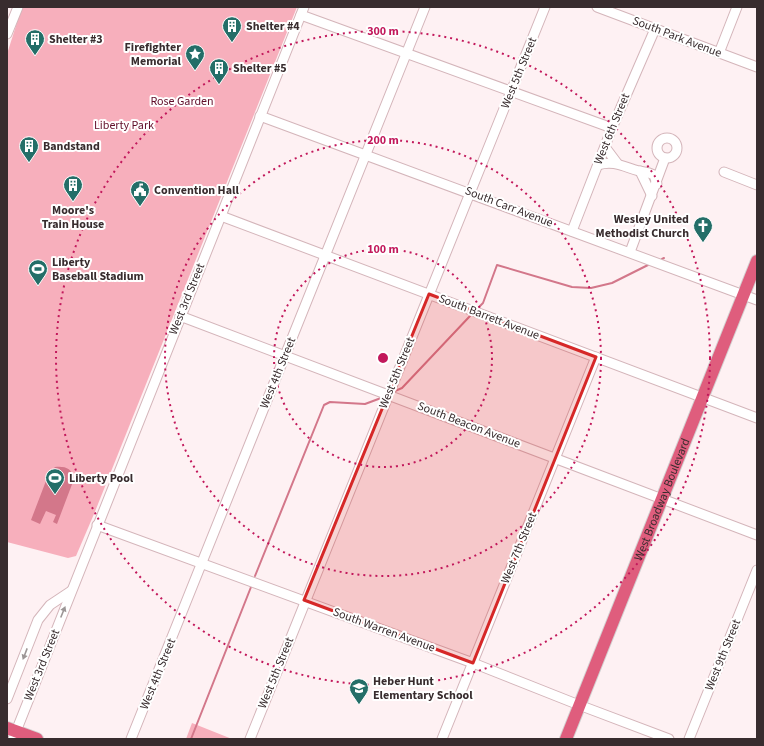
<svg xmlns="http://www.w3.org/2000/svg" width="764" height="746" viewBox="0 0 764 746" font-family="'Source Sans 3',sans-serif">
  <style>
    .green { fill: #f7afbc }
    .water { fill: #d3778a }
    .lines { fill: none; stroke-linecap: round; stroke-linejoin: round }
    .stream { stroke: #d3778a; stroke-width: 2 }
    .minor-casing { stroke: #d4b5ba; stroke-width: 11 }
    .highway-casing { stroke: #d3d1d1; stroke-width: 14 }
    .minor { stroke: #fff; stroke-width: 9 }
    .highway { stroke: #df5d7d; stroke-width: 12 }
    .oneway { fill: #9c9696 }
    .marked { fill: #d62828; fill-opacity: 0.2; stroke: #d62828; stroke-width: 3; stroke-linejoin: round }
    .ring { fill: none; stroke: #c2185b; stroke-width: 2; stroke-dasharray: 2 4 }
    .labels { text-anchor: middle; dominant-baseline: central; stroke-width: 4; stroke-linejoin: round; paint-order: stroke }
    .poi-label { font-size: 12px; font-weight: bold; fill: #382c2e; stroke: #fff; text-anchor: start }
    .street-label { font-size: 12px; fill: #382c2e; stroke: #fff }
    .park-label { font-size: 12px; fill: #610d29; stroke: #fff }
    .centre { fill: #c2185b; stroke: #fff; stroke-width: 2 }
    .ring-label { font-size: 12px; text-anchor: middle; font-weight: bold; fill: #c2185b; stroke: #fff; stroke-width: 4; stroke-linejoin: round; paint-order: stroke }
  </style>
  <rect width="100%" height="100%" fill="#fef1f3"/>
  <!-- green -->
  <g class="green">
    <polygon points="22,7 297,7 94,514 76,556 68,558 7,542 7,54"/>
    <polygon points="192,723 232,739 186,739"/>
  </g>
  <!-- water -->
  <path class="water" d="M55,467C65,466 72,468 74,479L57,524L53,522L56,515L46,511L40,524L31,520L49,473Z"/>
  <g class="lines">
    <!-- stream -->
    <g class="stream">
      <polyline points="662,259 664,258"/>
      <polyline points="479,307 483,303 497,265 572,287 591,288 612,283 648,265"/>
      <polyline points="395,391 402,388 470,316"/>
      <polyline points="255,576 324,405 330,402 365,404 381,398"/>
      <polyline points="191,739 251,587"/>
    </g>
    <defs>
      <g id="minor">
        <polyline points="597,7 757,67"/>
        <polyline points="301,15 612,128"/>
        <polyline points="7,34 18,7"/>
        <polyline points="719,53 737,7"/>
        <polyline points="260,116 757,300"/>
        <circle cx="667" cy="148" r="10"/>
        <polyline points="605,147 617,163"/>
        <path d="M598,165C614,160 624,167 639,171C645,172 648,172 654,175L657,184"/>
        <polyline points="640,171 652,196"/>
        <polyline points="724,172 757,185"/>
        <polyline points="221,216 757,418"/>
        <polyline points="572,231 612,128 655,29"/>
        <polyline points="630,252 665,158"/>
        <polyline points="180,316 757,535"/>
        <polyline points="97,525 473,663 579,705 669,739"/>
        <polyline points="7,699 38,620 50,605 71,591"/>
        <polyline points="13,739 304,7"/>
        <polyline points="131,739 425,7"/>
        <polyline points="250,739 545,7"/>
        <polyline points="442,739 596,357"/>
        <polyline points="689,739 757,570"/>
      </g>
      <g id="highway">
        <polyline points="7,728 37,739"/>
        <path id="s1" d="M566,739L757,261"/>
      </g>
    </defs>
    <!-- minor casing -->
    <use href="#minor" class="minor-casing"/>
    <!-- highway casing -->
    <use href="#highway" class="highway-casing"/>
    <!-- minor -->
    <use href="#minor" class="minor"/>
    <!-- highway -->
    <use href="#highway" class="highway"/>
  </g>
  <!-- one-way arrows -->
  <defs><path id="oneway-solid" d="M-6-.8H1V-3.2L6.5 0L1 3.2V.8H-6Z"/></defs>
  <g class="oneway">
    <use href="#oneway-solid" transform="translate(63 612) rotate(-68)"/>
    <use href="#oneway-solid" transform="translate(25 654) rotate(111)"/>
  </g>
  <!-- marked area -->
  <path class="marked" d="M429,294L596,357L473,663L304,600Z"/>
  <!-- distance rings -->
  <g class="ring">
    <circle cx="383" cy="358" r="109"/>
    <circle cx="383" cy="358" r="218"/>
    <circle cx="383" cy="358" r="327"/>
  </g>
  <!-- icons -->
  <defs>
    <symbol id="building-pin" viewBox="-11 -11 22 30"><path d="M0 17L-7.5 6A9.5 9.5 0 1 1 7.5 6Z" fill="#246e68" stroke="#fff"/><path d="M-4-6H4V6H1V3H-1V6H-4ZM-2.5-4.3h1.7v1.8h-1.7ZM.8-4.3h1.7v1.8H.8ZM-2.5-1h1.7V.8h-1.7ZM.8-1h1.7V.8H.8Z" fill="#fff"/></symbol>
    <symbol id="sight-pin" viewBox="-11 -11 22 30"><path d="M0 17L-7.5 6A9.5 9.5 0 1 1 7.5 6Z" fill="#246e68" stroke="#fff"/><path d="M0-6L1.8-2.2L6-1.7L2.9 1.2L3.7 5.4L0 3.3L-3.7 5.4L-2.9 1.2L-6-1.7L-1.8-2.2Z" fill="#fff"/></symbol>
    <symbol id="civic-pin" viewBox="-11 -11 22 30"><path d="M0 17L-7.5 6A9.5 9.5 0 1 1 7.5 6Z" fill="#246e68" stroke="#fff"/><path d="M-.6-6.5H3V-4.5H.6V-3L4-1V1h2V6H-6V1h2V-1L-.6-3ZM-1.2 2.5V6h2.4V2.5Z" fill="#fff"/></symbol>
    <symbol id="church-pin" viewBox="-11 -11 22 30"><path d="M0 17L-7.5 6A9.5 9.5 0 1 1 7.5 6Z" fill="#246e68" stroke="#fff"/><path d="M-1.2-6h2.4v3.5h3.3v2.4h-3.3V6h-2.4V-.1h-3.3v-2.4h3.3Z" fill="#fff"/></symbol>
    <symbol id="stadium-pin" viewBox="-11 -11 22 30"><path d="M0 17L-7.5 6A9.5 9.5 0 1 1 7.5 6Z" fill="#246e68" stroke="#fff"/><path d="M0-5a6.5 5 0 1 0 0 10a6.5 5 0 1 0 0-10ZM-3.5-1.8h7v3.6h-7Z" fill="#fff"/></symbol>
    <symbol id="school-pin" viewBox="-11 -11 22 30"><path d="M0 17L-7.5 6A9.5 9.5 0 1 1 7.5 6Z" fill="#246e68" stroke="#fff"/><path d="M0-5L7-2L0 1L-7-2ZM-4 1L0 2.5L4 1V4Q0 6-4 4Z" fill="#fff"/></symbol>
  </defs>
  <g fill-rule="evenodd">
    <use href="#building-pin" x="221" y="15" width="22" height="30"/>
    <use href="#building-pin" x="24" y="28" width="22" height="30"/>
    <use href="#sight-pin" x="184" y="43" width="22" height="30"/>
    <use href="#building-pin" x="208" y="57" width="22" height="30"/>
    <use href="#building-pin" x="18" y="135" width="22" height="30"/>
    <use href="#building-pin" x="62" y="174" width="22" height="30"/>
    <use href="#civic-pin" x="129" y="179" width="22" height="30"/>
    <use href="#church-pin" x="692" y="215" width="22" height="30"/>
    <use href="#stadium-pin" x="27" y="258" width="22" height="30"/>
    <use href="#stadium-pin" x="44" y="467" width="22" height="30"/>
    <use href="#school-pin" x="348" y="677" width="22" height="30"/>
  </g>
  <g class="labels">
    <!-- poi labels -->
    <g class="poi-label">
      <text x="246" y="26">Shelter #4</text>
      <text x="49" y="39">Shelter #3</text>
      <text x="181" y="47" text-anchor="end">Firefighter<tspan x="181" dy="14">Memorial</tspan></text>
      <text x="233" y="68">Shelter #5</text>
      <text x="43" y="146">Bandstand</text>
      <text x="154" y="190">Convention Hall</text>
      <text x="73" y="210" text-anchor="middle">Moore's<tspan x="73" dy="14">Train House</tspan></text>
      <text x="689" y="219" text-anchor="end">Wesley United<tspan x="689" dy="14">Methodist Church</tspan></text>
      <text x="52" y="262">Liberty<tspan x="52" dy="14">Baseball Stadium</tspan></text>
      <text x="69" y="478">Liberty Pool</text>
      <text x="373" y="681">Heber Hunt<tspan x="373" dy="14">Elementary School</tspan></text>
    </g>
    <!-- street labels -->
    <g class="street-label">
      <text transform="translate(677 37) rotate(21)">South Park Avenue</text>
      <text transform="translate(519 73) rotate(-68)">West 5th Street</text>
      <text transform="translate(612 129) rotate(-68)">West 6th Street</text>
      <text transform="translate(509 207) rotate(21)">South Carr Avenue</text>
      <text transform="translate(187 299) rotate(-68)">West 3rd Street</text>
      <text transform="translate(489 317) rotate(21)">South Barrett Avenue</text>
      <text transform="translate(278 373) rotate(-68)">West 4th Street</text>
      <text transform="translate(397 373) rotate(-68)">West 5th Street</text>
      <text transform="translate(469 425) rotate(21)">South Beacon Avenue</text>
      <text stroke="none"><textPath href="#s1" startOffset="258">West Broadway Boulevard</textPath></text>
      <text transform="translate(519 548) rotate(-68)">West 7th Street</text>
      <text transform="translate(384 630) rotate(20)">South Warren Avenue</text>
      <text transform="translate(723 655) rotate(-68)">West 9th Street</text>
      <text transform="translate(42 665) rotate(-68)">West 3rd Street</text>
      <text transform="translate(276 673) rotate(-68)">West 5th Street</text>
      <text transform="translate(158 674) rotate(-68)">West 4th Street</text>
    </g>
    <!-- park labels -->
    <g class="park-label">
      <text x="182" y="101">Rose Garden</text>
      <text x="124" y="125">Liberty Park</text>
    </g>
  </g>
  <circle cx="383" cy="358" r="6" class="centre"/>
  <g class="ring-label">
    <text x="383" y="35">300 m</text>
    <text x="383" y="144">200 m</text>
    <text x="383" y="253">100 m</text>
  </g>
  <!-- border -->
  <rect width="764" height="746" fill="none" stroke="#382c2e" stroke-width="16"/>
</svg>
